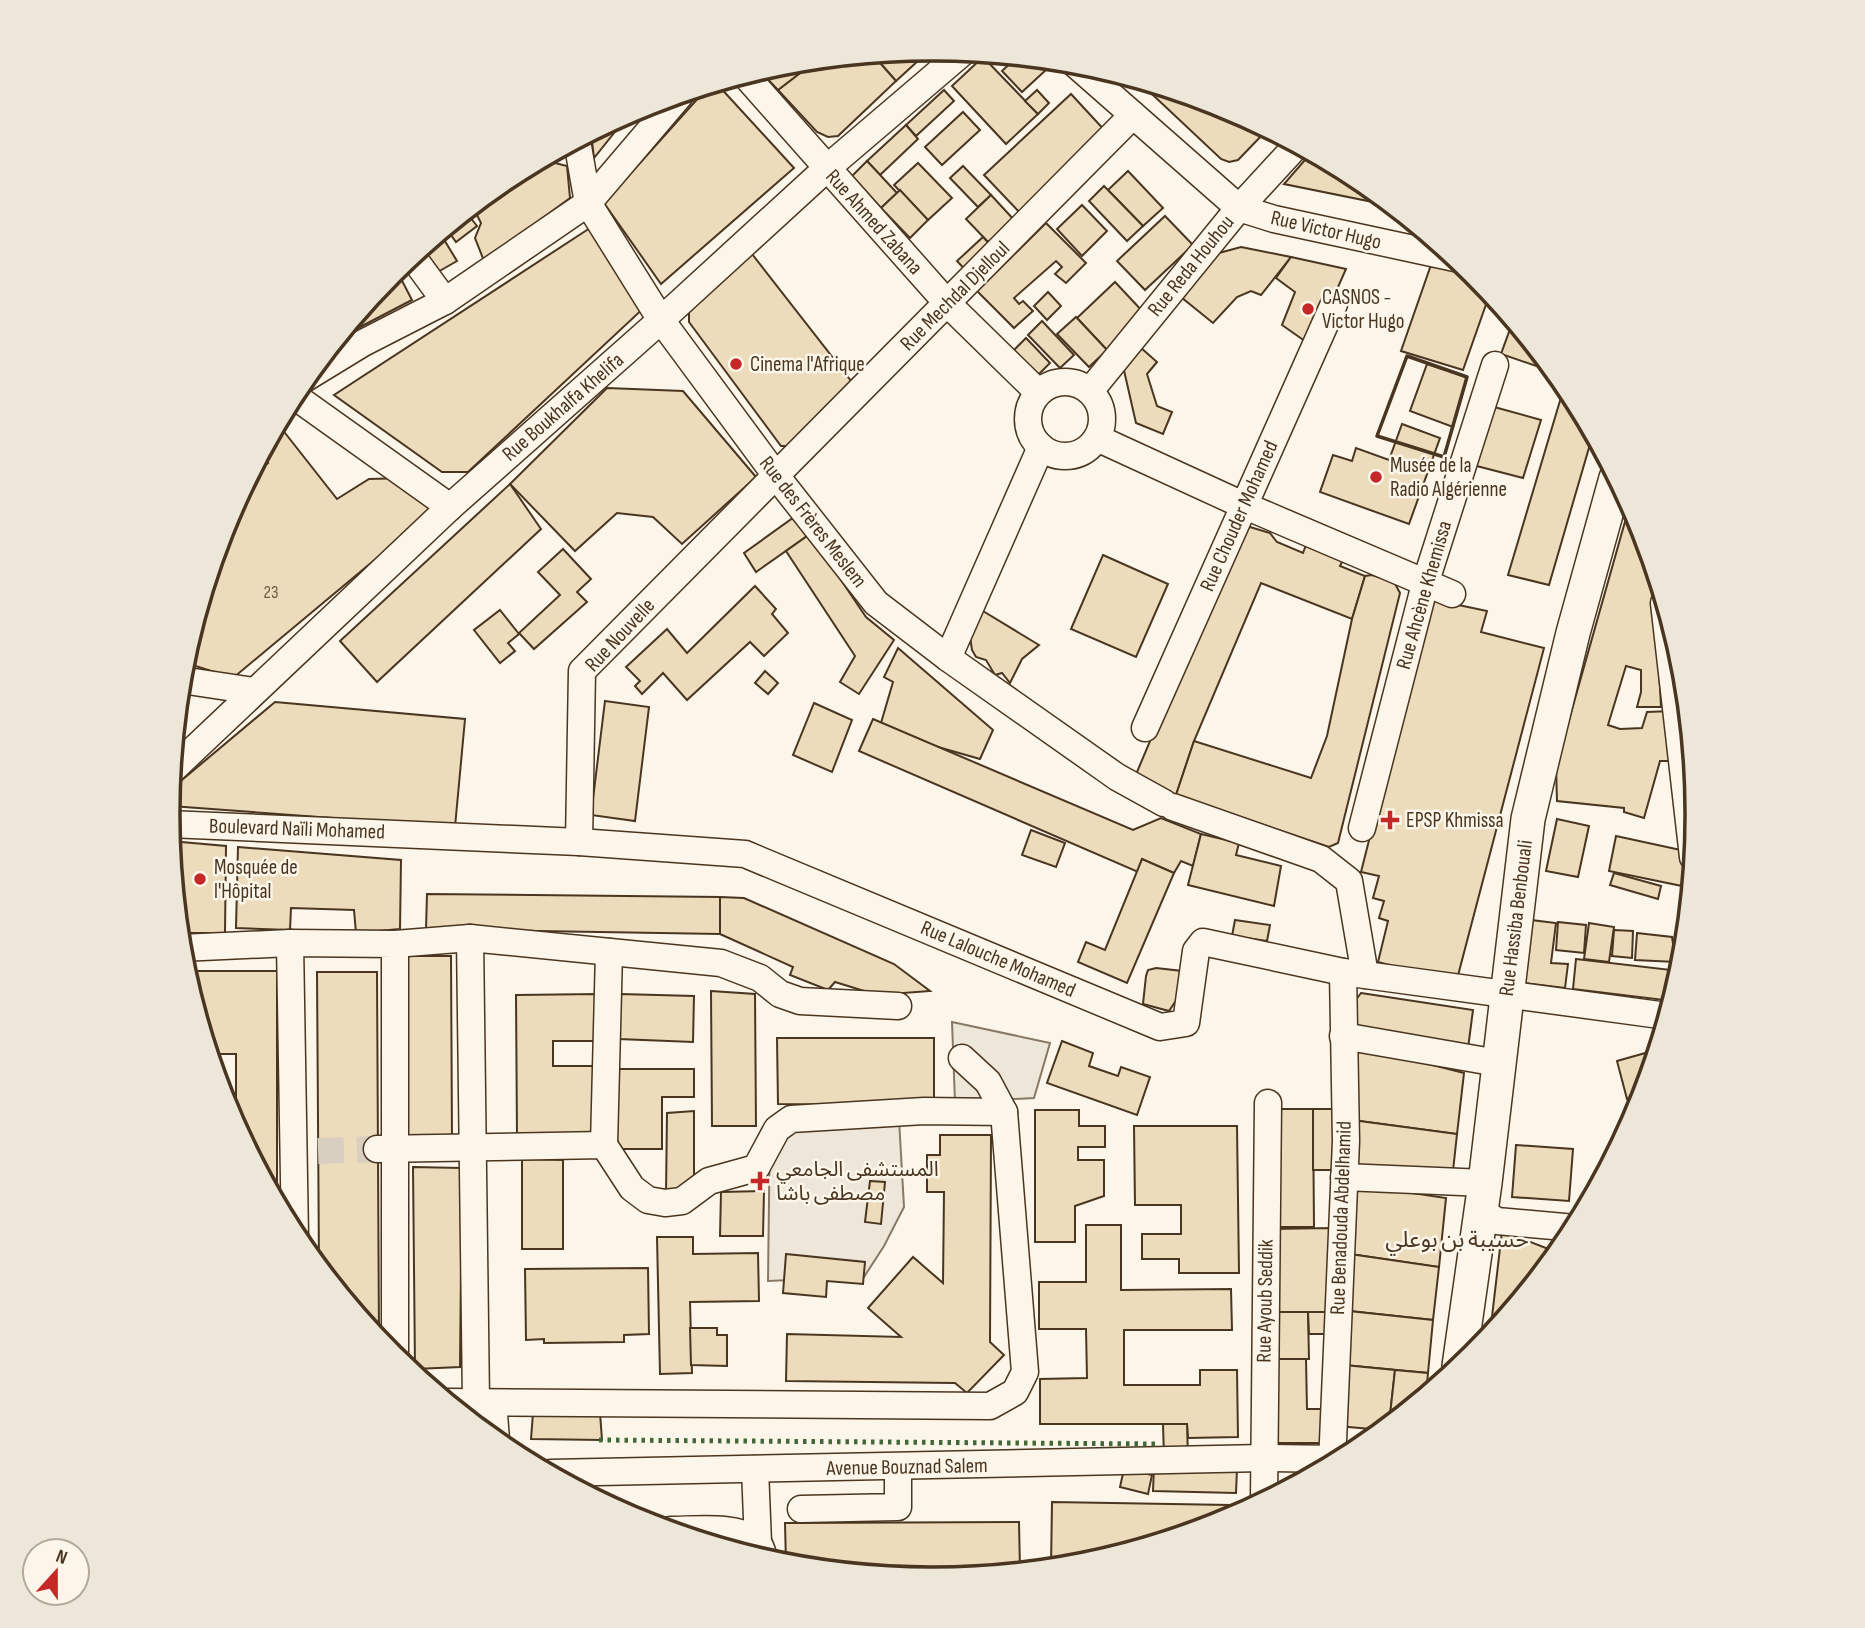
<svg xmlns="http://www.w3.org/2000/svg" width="1865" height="1628" viewBox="0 0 1865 1628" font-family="'Sofia Sans Condensed','Noto Sans Arabic',sans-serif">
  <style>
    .green { fill: #ede6d9; stroke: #887966; stroke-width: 2 }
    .parking { fill: #ede7d9; stroke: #887966; stroke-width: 2 }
    .building { fill: #ecdcbc; stroke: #4a3520; stroke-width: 2 }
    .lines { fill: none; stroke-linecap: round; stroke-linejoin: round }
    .minor-tunnel { stroke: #d8cfc1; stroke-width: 26; stroke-dasharray: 26 13; stroke-linecap: butt }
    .minor-casing { stroke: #4a3520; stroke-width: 29 }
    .major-casing { stroke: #4a3520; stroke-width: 36 }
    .minor { stroke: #fbf6e9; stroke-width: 26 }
    .major { stroke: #fbf6e9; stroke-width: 33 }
    .hedge { stroke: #436837; stroke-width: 5; stroke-dasharray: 3.5 5; stroke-linecap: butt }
    .wall { stroke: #4a3520; stroke-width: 3.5 }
    .poi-dot { fill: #c62828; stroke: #fbf6e9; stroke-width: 2.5 }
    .labels { text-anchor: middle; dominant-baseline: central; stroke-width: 5; stroke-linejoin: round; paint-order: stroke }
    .number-label { font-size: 18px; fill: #725f47 }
    .street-label { font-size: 21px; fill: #4a3520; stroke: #fbf6e9 }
    .poi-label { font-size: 21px; fill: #4a3520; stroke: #fbf6e9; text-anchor: start }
    .neighbourhood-label { font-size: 23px; fill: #4a3520; stroke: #fbf6e9 }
    .rim { fill: none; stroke: #4a3520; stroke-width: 3.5 }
  </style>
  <rect width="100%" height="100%" fill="#fbf6e9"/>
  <!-- green -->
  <polygon class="green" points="899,1119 904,1207 884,1246 864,1277 768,1281 770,1120"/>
  <!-- parking -->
  <polygon class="parking" points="952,1022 1050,1043 1034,1098 955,1102"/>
  <!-- building -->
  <g class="building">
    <polygon points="931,49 896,81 873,55"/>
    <polygon points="873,55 896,81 838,136 828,137 817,132 778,90 817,60"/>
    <polygon points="983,57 1038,114 1006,144 952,86"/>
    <polygon points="1017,57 1038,59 1047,69 1022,92 1002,71"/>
    <polygon points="817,60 778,90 760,71 784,64"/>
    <polygon points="1137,80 1210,103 1225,116 1231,110 1267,130 1238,160 1229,162 1221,159"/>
    <polygon points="717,84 794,168 661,284 604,203 709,86"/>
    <polygon points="944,90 954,101 916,136 906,125"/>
    <polygon points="1037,90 1049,103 1038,114 1025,101"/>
    <polygon points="1071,94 1108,134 1022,215 984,175"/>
    <polygon points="963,112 980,130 942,165 925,147"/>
    <polygon points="630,113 594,158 591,133"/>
    <polygon points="906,125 918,139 880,175 867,161"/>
    <polygon points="555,153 555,163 567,166 570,198 484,261 475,238 481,223 473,207 508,178"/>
    <polygon points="1311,153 1358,178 1376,193 1373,202 1284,184"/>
    <polygon points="867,161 897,193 881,208 852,176"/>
    <polygon points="918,163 952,198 928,220 894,185"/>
    <polygon points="963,166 991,195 978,207 950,178"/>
    <polygon points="1128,171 1163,208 1143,226 1108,190"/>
    <polygon points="1104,186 1143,226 1127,241 1089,201"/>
    <polygon points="900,190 928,220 910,238 881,208"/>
    <polygon points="1376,193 1390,205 1373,202"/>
    <polygon points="991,195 1016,222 991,245 966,219"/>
    <polygon points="1082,205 1107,231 1082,256 1057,229"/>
    <polygon points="466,212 477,226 456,242 446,228"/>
    <polygon points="1165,216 1193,245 1145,290 1117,261"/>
    <polygon points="1046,223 1086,263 1066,283 1055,274 1062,267 1056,261 1014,298 1019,304 1023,301 1033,311 1014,328 977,291"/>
    <polygon points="590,228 647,305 468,472 442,472 334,395"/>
    <polygon points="440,233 457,261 429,277 415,254"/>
    <polygon points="983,237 997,252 971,276 957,261"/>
    <polygon points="1241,247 1291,257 1261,295 1251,291 1237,297 1213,323 1181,297 1219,253"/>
    <polygon points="752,254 851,381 788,446 781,446 689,322 689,312"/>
    <polygon points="1291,257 1346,269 1312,346 1282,325 1295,292 1276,278"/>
    <polygon points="1432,262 1476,276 1490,293 1463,370 1401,351"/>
    <polygon points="396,269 412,300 337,339 392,273"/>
    <polygon points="1115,282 1145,314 1107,350 1077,318"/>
    <polygon points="1048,292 1061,306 1047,320 1034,306"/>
    <polygon points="1076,317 1107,350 1089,367 1057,334"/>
    <polygon points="1042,321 1074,355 1060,368 1028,335"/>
    <polygon points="1513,321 1554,371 1554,372 1501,354"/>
    <polygon points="1026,338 1050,363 1038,375 1014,350"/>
    <polygon points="1140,347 1157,362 1147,374 1157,406 1172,412 1163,434 1136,423 1123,366"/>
    <polygon points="1427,364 1467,377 1453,427 1410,411"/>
    <polygon points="1565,384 1593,434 1549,585 1508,575"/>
    <polygon points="607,388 683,391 756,477 682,544 653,517 617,513 575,551 510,484"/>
    <polygon points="1487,405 1541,420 1523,478 1469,464"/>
    <polygon points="278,424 337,499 369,479 406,478 432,512 233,678 183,662 226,521 249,477 268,463 261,455"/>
    <polygon points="1402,424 1440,438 1409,524 1320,492 1333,455 1352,461 1356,448 1389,460"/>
    <polygon points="510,484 541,529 377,682 340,641"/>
    <polygon points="1630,504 1639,522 1654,569 1661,707 1637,707 1641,692 1641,670 1626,666 1608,725 1620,729 1642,728 1647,712 1672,711 1672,761 1660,761 1644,818 1624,812 1624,808 1557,801 1556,766"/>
    <polygon points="797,515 810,534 756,572 744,553"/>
    <polygon points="1250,527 1270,533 1277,542 1303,553 1306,545 1343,560 1340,566 1365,576 1352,619 1261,583 1194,741 1176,795 1144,784 1137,772 1237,535"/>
    <polygon points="810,534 866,617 894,640 859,694 840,682 855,656 786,551"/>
    <polygon points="563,549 591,579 577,592 587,602 534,649 519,633 560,595 538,572"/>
    <polygon points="1103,555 1168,584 1136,657 1071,629"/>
    <polygon points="1372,575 1394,582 1400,593 1338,843 1329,847 1176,795 1194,741 1311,778 1327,736 1352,619 1365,576"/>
    <polygon points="755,586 776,609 772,614 788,633 764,656 750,642 687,700 663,673 642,694 635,686 640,681 626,667 667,629 687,653"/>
    <polygon points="1430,599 1487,611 1481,632 1544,648 1456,983 1378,962 1388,921 1379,918 1384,901 1373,898 1379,876 1361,872"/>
    <polygon points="978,608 1039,645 1022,659 1010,683 1002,673 995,675 986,660 976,657 972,650 969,630"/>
    <polygon points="500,610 519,634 508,643 515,651 500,663 474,630"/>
    <polygon points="898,648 993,730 980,759 931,745 881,723 893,682 884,677"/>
    <polygon points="765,671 778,683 768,694 755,683"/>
    <polygon points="605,701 649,707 635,821 591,815"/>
    <polygon points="275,702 465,719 455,827 171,806 169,801 170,790"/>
    <polygon points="814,703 852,720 832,772 793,755"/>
    <polygon points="873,719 1133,830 1161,818 1201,834 1193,866 1181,861 1174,873 1142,859 1138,872 859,751"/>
    <polygon points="1557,819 1589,826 1578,877 1546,871"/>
    <polygon points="1031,830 1065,843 1056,867 1022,855"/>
    <polygon points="1201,834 1239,843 1236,855 1281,866 1274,906 1188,885"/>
    <polygon points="1616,836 1690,852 1682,886 1609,871"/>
    <polygon points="170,841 226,846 225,933 179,933"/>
    <polygon points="238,847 401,860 400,929 356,933 354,910 291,908 290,930 236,928"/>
    <polygon points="1142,859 1174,873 1127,983 1078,962 1086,942 1105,950"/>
    <polygon points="1614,873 1661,886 1658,899 1610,885"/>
    <polygon points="427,894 720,897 720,934 426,929"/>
    <polygon points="720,897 744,898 894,964 930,991 877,995 835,982 828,990 790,975 793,967 720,934"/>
    <polygon points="1523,919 1556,923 1551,963 1568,964 1565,988 1516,982"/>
    <polygon points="1235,920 1270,925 1267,941 1232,936"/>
    <polygon points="1558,922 1586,925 1584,953 1556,950"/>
    <polygon points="1589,923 1614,927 1609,962 1584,959"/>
    <polygon points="1614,930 1633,931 1632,958 1612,956"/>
    <polygon points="1637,933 1672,937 1676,962 1635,960"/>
    <polygon points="406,956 451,956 452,1139 407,1139"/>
    <polygon points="1576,959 1680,971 1672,1001 1573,989"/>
    <polygon points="1156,968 1182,971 1179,996 1169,1011 1143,1004 1146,976 1148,970"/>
    <polygon points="185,971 277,971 277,1187 285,1196 283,1215 236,1126 236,1054 210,1054"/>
    <polygon points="317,972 377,972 379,1339 319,1267"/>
    <polygon points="711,991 755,994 756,1126 712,1126"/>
    <polygon points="1361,993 1473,1010 1467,1056 1358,1034 1355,1001"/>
    <polygon points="599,994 599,1041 553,1041 553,1066 596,1066 596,1135 517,1136 516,995"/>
    <polygon points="620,994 694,996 693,1042 619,1039"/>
    <polygon points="777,1038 934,1038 934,1106 778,1104"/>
    <polygon points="1062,1041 1093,1053 1089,1066 1118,1076 1121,1067 1150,1077 1137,1115 1047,1083"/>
    <polygon points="1354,1045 1464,1073 1457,1134 1352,1120"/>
    <polygon points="1656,1050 1643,1095 1627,1099 1617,1061"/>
    <polygon points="615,1069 694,1069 694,1097 662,1097 662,1149 616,1149"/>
    <polygon points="1278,1109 1313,1109 1314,1227 1279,1227"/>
    <rect x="1313" y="1109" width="22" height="61"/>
    <polygon points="1035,1110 1079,1110 1079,1126 1105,1126 1105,1147 1078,1147 1078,1160 1104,1160 1104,1196 1075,1206 1075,1242 1035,1242"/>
    <polygon points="694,1111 694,1195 666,1194 667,1113"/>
    <polygon points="1352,1120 1457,1134 1452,1180 1351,1169"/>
    <polygon points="1134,1126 1237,1126 1239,1273 1179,1273 1179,1259 1142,1259 1142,1234 1181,1234 1181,1205 1135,1205"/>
    <polygon points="940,1135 991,1135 990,1342 1004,1355 967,1393 955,1383 786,1381 787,1334 901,1337 868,1308 913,1257 943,1283 944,1192 927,1192 927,1155 940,1155"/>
    <polygon points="1516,1145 1573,1149 1569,1201 1512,1197"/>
    <polygon points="522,1159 563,1160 563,1249 522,1249"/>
    <polygon points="413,1167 462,1168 460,1367 415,1369"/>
    <polygon points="870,1181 885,1182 881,1224 865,1222"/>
    <polygon points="1351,1184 1446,1198 1439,1267 1350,1254"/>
    <polygon points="764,1191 763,1236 720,1236 721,1192"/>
    <polygon points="1086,1225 1121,1225 1121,1290 1231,1289 1232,1330 1124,1330 1124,1385 1200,1385 1200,1370 1237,1370 1238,1437 1188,1438 1187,1424 1040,1424 1040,1379 1087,1378 1086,1329 1039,1329 1039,1282 1086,1282"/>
    <polygon points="1333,1228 1333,1312 1271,1312 1270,1229"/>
    <polygon points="1502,1231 1551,1250 1551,1261 1490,1334"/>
    <polygon points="657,1237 693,1237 693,1254 758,1253 759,1301 690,1302 692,1373 660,1374"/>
    <polygon points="786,1254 865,1262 863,1284 827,1281 826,1297 783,1293"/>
    <polygon points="1350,1254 1439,1267 1433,1320 1349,1311"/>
    <polygon points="648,1268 649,1334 624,1335 624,1342 544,1343 544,1339 526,1340 525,1269"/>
    <polygon points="1349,1311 1433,1320 1428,1373 1344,1365"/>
    <polygon points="1271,1312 1308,1312 1309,1359 1271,1359"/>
    <polygon points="1308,1312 1327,1312 1327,1334 1309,1334"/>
    <polygon points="690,1328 717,1328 717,1335 727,1335 727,1366 691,1365"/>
    <polygon points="1271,1359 1306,1359 1307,1409 1326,1409 1326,1443 1272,1443"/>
    <polygon points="1344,1365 1395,1370 1389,1424 1382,1430 1338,1426"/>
    <polygon points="1395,1370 1428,1373 1426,1394 1389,1424"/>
    <polygon points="533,1413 600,1413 602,1440 531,1439"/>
    <polygon points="1163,1424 1187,1424 1188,1457 1164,1457"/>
    <polygon points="1154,1467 1237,1468 1236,1493 1153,1491"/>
    <polygon points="1124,1469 1152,1475 1148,1494 1120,1487"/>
    <polygon points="1052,1502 1230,1505 1230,1518 1081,1564 1051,1567"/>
    <polygon points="1019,1522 1020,1570 932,1579 786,1564 785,1523"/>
  </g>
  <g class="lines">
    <!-- minor-tunnel -->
    <polyline class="minor-tunnel" points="318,1151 377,1149"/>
    <defs>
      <g id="minor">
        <polyline points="1074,63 1239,208 1274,219 1455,258"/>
        <polyline points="745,75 948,304 1038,392"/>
        <polyline points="577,141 588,203 661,320 777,477 876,603 948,658 1117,777 1164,803"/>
        <polyline points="412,256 445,301"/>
        <polyline points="304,379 363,343 445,301 588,203 680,95"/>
        <circle cx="1065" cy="419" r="37"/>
        <polyline points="1090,391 1239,208 1297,145"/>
        <polyline points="293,395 450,507"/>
        <polyline points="1097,438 1243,505 1452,594"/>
        <polyline points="1664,603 1693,857"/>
        <polyline points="948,658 1041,447"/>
        <polyline points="181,680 254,691"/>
        <polyline points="1145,728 1334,304"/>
        <polyline points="172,770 450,507 661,320 826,169 963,52"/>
        <polyline points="1173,807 1321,859 1349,881 1365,975"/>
        <polyline points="169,824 579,842 745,854 1160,1027 1186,1023 1196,951 1203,942 1343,972 1667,1016"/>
        <polyline points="1362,828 1425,584 1495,365"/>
        <polyline points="579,842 582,671 1133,115"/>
        <polyline points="470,938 476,1402"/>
        <polyline points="290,943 295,1237"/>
        <polyline points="395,944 470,938 721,963 760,978 780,994 800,1001 898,1006"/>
        <polyline points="181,948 290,943 395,944 395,1358"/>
        <polyline points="1343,1036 1498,1063"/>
        <polyline points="604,1145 609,952"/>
        <polyline points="377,1149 604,1145 632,1188 648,1200 665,1203 682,1201 709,1181 756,1168 777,1129 791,1119 924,1111 1004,1112"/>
        <polyline points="1344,1177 1485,1183"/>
        <polyline points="1481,1211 1497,1221 1575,1228"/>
        <polyline points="449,1402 990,1406 1015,1392 1025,1372 1004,1112 988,1082 962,1058"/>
        <polyline points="476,1402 494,1414 496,1440"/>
        <polyline points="1332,1464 1346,1141 1343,972"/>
        <polyline points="755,1469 758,1543"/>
        <polyline points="551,1473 1263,1458 1341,1459"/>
        <polyline points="1264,1500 1268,1103"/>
        <polyline points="801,1509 898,1507 898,1467"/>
        <path d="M671,1530C694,1530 742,1524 758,1543C761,1547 763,1554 764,1559"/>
      </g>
      <polyline id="major" points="1459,1366 1485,1183 1528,819 1573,633 1616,478"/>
    </defs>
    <!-- minor casing -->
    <use href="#minor" class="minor-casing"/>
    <!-- major casing -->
    <use href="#major" class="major-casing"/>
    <!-- minor -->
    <use href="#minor" class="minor"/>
    <!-- major -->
    <use href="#major" class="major"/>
    <!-- hedge -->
    <polyline class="hedge" points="599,1440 1156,1444"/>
    <!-- wall -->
    <polygon class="wall" points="1407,356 1467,377 1444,457 1377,436"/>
  </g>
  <!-- markers -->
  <g class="poi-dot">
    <circle cx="1308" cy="309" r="7"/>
    <circle cx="736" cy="364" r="7"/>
    <circle cx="1376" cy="477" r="7"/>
    <path d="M1386.5 809.5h7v7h7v7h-7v7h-7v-7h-7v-7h7z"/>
    <circle cx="200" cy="879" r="7"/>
    <path d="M756.5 1170.5h7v7h7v7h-7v7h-7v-7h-7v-7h7z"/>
  </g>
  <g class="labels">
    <!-- number labels -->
    <g class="number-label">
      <text x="271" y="592">23</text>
    </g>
    <!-- street labels -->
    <g class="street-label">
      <text transform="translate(874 222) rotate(48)">Rue Ahmed Zabana</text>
      <text transform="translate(1326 230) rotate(13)">Rue Victor Hugo</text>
      <text transform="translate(1191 266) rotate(-51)">Rue Reda Houhou</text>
      <text transform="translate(955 296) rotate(-45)">Rue Mechdal Djelloul</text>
      <text transform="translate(563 407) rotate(-41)">Rue Boukhalfa Khelifa</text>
      <text transform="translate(1239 516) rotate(-66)">Rue Chouder Mohamed</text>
      <text transform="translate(813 522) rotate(52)">Rue des Frères Meslem</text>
      <text transform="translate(1424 595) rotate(-74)">Rue Ahcène Khemissa</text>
      <text transform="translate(620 635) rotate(-47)">Rue Nouvelle</text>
      <text transform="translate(297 829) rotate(2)">Boulevard Naïli Mohamed</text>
      <text transform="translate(1516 918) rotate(-83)">Rue Hassiba Benbouali</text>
      <text transform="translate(998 959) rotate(23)">Rue Lalouche Mohamed</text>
      <text transform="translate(1341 1218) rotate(-88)">Rue Benadouda Abdelhamid</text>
      <text transform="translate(1265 1301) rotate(-89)">Rue Ayoub Seddik</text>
      <text transform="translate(907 1467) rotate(-1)">Avenue Bouznad Salem</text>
    </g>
    <!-- poi labels -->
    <g class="poi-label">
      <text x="1322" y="297">CASNOS -<tspan x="1322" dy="24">Victor Hugo</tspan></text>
      <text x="750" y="364">Cinema l'Afrique</text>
      <text x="1390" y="465">Musée de la<tspan x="1390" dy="24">Radio Algérienne</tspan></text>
      <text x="1406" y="820">EPSP Khmissa</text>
      <text x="214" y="867">Mosquée de<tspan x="214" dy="24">l'Hôpital</tspan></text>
      <text x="776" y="1169">المستشفى الجامعي<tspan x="776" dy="24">مصطفى باشا</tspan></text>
    </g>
    <!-- neighbourhood labels -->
    <g class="neighbourhood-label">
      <text x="1457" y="1240">حسيبة بن بوعلي</text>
    </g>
  </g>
  <!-- crop -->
  <path d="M0 0H1865V1628H0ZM932 61H933A752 752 0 0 1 1685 813V815A752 752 0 0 1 933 1567H932A752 752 0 0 1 180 815V813A752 752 0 0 1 932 61Z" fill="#ede7d9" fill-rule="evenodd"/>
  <path class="rim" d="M932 61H933A752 752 0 0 1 1685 813V815A752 752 0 0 1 933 1567H932A752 752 0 0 1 180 815V813A752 752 0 0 1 932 61Z"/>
  <!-- north arrow -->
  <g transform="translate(56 1572) rotate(21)"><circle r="33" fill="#fbf6e9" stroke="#b4a999" stroke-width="2"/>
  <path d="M0-5L12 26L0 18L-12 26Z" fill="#c62828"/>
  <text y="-10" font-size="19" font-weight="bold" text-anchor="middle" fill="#4a3520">N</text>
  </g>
</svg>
